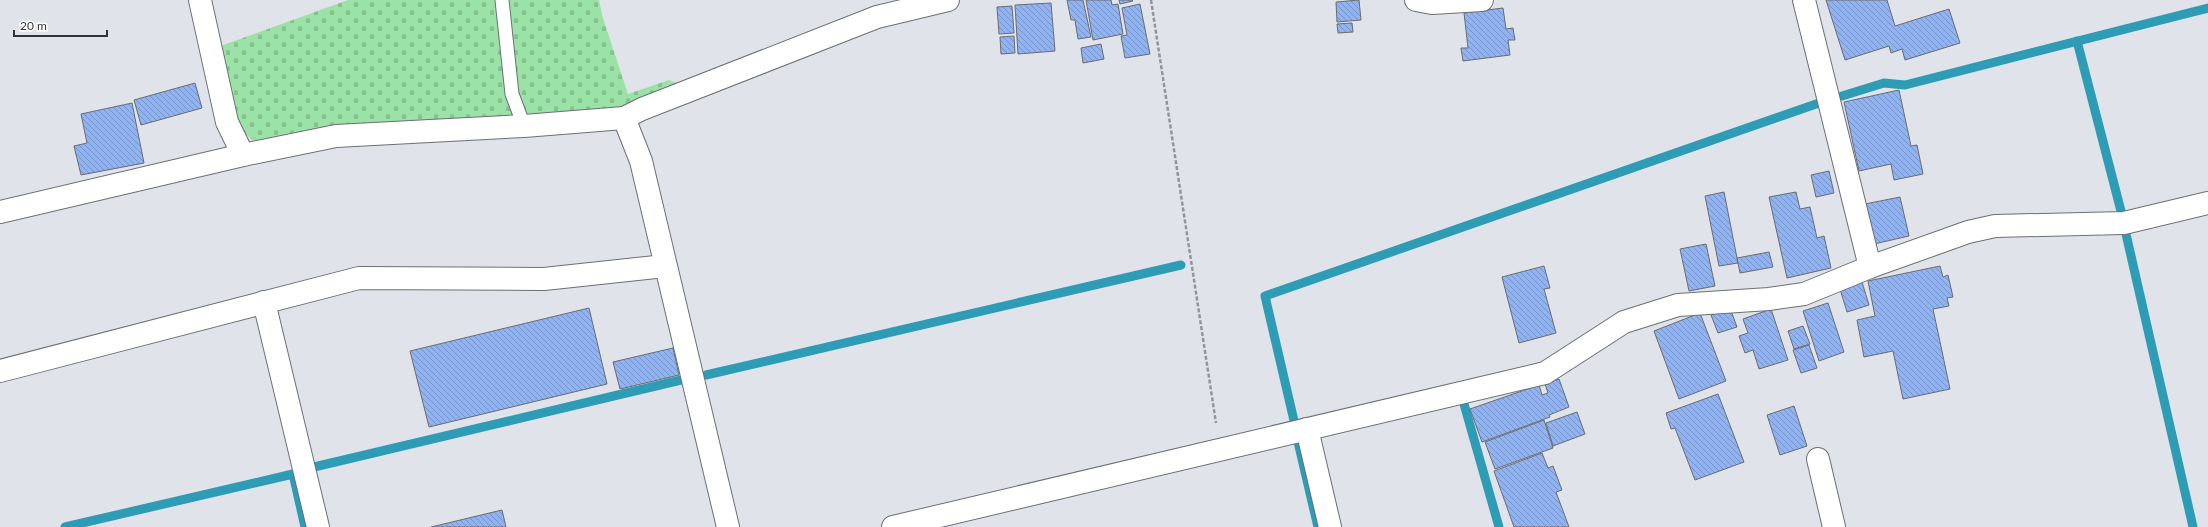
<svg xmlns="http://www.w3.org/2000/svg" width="2208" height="527" viewBox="0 0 2208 527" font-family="Lato,sans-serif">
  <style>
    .cemetery { fill: url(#cemetery-stones) }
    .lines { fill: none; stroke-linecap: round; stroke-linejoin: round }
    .stream { stroke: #2d9cb4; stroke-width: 9 }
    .building { fill: url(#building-back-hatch); stroke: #696c71 }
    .lane-casing { stroke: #6c6f75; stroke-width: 15 }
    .street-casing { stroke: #6c6f75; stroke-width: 24 }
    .path { stroke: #92959a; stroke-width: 2.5; stroke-dasharray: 4 2; stroke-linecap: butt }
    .lane { stroke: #fff; stroke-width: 13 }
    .street { stroke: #fff; stroke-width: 22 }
  </style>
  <defs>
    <pattern id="cemetery-stones" width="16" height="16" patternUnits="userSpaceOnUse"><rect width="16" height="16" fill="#9be2a6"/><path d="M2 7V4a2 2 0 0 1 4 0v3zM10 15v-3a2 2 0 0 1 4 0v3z" fill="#86c290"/></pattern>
    <pattern id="building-back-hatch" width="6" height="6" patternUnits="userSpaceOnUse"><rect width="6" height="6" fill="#90b3f4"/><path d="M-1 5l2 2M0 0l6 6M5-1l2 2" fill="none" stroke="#7692c6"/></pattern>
  </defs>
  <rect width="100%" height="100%" fill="#e0e4ea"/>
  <!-- cemetery -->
  <polygon class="cemetery" points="348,0 599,0 602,15 628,94 669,80 684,86 628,109 267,143 251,139 239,128 218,47"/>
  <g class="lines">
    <!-- stream -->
    <g class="stream">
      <polyline points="2077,41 2122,215"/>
      <polyline points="1842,96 1884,83 1905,85 2208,8"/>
      <polyline points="2126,234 2193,527"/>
      <polyline points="706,375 1181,265"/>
      <polyline points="1464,404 1499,527"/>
      <polyline points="1295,425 1265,296 1819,103"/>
      <polyline points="1298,442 1318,527"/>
      <polyline points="314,467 681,380"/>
      <polyline points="65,527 293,474 305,527"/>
    </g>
  </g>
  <!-- building -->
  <g class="building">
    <polygon points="1067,0 1083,0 1091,37 1078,39 1075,20 1071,20"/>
    <polygon points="1086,0 1111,0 1112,5 1118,4 1123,34 1093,40"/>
    <polygon points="1119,0 1132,0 1133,1 1120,4"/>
    <polygon points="1359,0 1361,20 1337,22 1336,2"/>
    <polygon points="1826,0 1887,0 1895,26 1949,9 1960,43 1905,60 1902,49 1891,53 1889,46 1845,60"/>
    <polygon points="1051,3 1055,51 1018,54 1015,5"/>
    <polygon points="1140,4 1150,54 1125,58 1121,36 1127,35 1122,8"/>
    <polygon points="1012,6 1014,33 999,34 997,7"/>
    <polygon points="1503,8 1506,29 1513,28 1515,40 1508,40 1510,55 1463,61 1461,48 1468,48 1464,13"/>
    <polygon points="1352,23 1353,32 1338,33 1337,24"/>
    <polygon points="1014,36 1015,53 1001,54 1000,37"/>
    <polygon points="1101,44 1104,59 1083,63 1081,48"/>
    <polygon points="195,83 202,108 141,125 134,100"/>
    <polygon points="1899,90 1911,146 1917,145 1923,174 1894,180 1891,164 1859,171 1844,102"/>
    <polygon points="132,103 144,163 81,175 74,146 87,143 81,114"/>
    <polygon points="1829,171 1834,193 1816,197 1811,175"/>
    <polygon points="1724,192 1738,263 1719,266 1705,196"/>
    <polygon points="1796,192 1800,209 1810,207 1817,238 1824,236 1831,268 1787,278 1769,197"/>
    <polygon points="1900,197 1909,236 1874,244 1865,204"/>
    <polygon points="1706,244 1715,286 1689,291 1680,249"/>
    <polygon points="1769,252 1773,267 1740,273 1737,258"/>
    <polygon points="1544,266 1550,288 1544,289 1556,333 1519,343 1502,277"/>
    <polygon points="1940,266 1943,277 1948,275 1953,297 1947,298 1949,306 1933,309 1950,389 1903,399 1893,351 1864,357 1857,320 1875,316 1868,281"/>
    <polygon points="1862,282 1869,305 1847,312 1840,289"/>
    <polygon points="1828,303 1844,352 1819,361 1803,311"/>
    <polygon points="589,308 607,384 429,427 410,351"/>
    <polygon points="1730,308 1737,327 1718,333 1711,315"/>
    <polygon points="1771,309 1788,360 1759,369 1753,350 1745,353 1739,336 1748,333 1743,319"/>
    <polygon points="1700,313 1726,381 1679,399 1654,331"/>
    <polygon points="1803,326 1810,344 1794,349 1788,331"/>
    <polygon points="1809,345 1817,368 1801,373 1793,350"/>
    <polygon points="673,348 679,375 620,389 613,362"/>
    <polygon points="1559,379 1569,407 1549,415 1550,417 1482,442 1470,409 1539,385 1542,395 1548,393 1545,384"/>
    <polygon points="1718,394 1744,462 1695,480 1675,428 1671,429 1666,413"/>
    <polygon points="1794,406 1807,446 1780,455 1767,415"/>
    <polygon points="1577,412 1585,434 1553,446 1546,423"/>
    <polygon points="1544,420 1553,448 1495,469 1485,442"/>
    <polygon points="1542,453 1548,468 1553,466 1562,490 1556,492 1569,527 1514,527 1494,471"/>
    <polygon points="502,510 506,527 431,527"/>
  </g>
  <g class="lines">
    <defs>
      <polyline id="lane" points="502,0 512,94 524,126"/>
      <g id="street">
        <polyline points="200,0 227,122 243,155"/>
        <polyline points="1416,0 1432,3 1482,0"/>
        <polyline points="1804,0 1870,267"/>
        <polyline points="624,118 641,161 728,527"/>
        <polyline points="0,212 243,155 336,136 524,126 624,118 642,109 877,17 948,0"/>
        <polyline points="264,302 318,527"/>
        <polyline points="0,371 359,278 544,279 665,266"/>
        <polyline points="1307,429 1330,527"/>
        <polyline points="1818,459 1834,527"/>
        <polyline points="893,527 1545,373 1624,322 1678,305 1769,299 1804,294 1870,267 1968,232 1995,226 2124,223 2208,203"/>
      </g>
    </defs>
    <!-- lane casing -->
    <use href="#lane" class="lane-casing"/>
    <!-- street casing -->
    <use href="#street" class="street-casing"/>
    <!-- path -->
    <polyline class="path" points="1151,0 1216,423"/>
    <!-- lane -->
    <use href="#lane" class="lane"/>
    <!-- street -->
    <use href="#street" class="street"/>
  </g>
  <!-- scale -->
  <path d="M14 30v6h93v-6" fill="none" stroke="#323436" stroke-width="2"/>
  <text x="20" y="30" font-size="12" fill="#323436" stroke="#ffffff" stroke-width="3" paint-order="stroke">20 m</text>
</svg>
